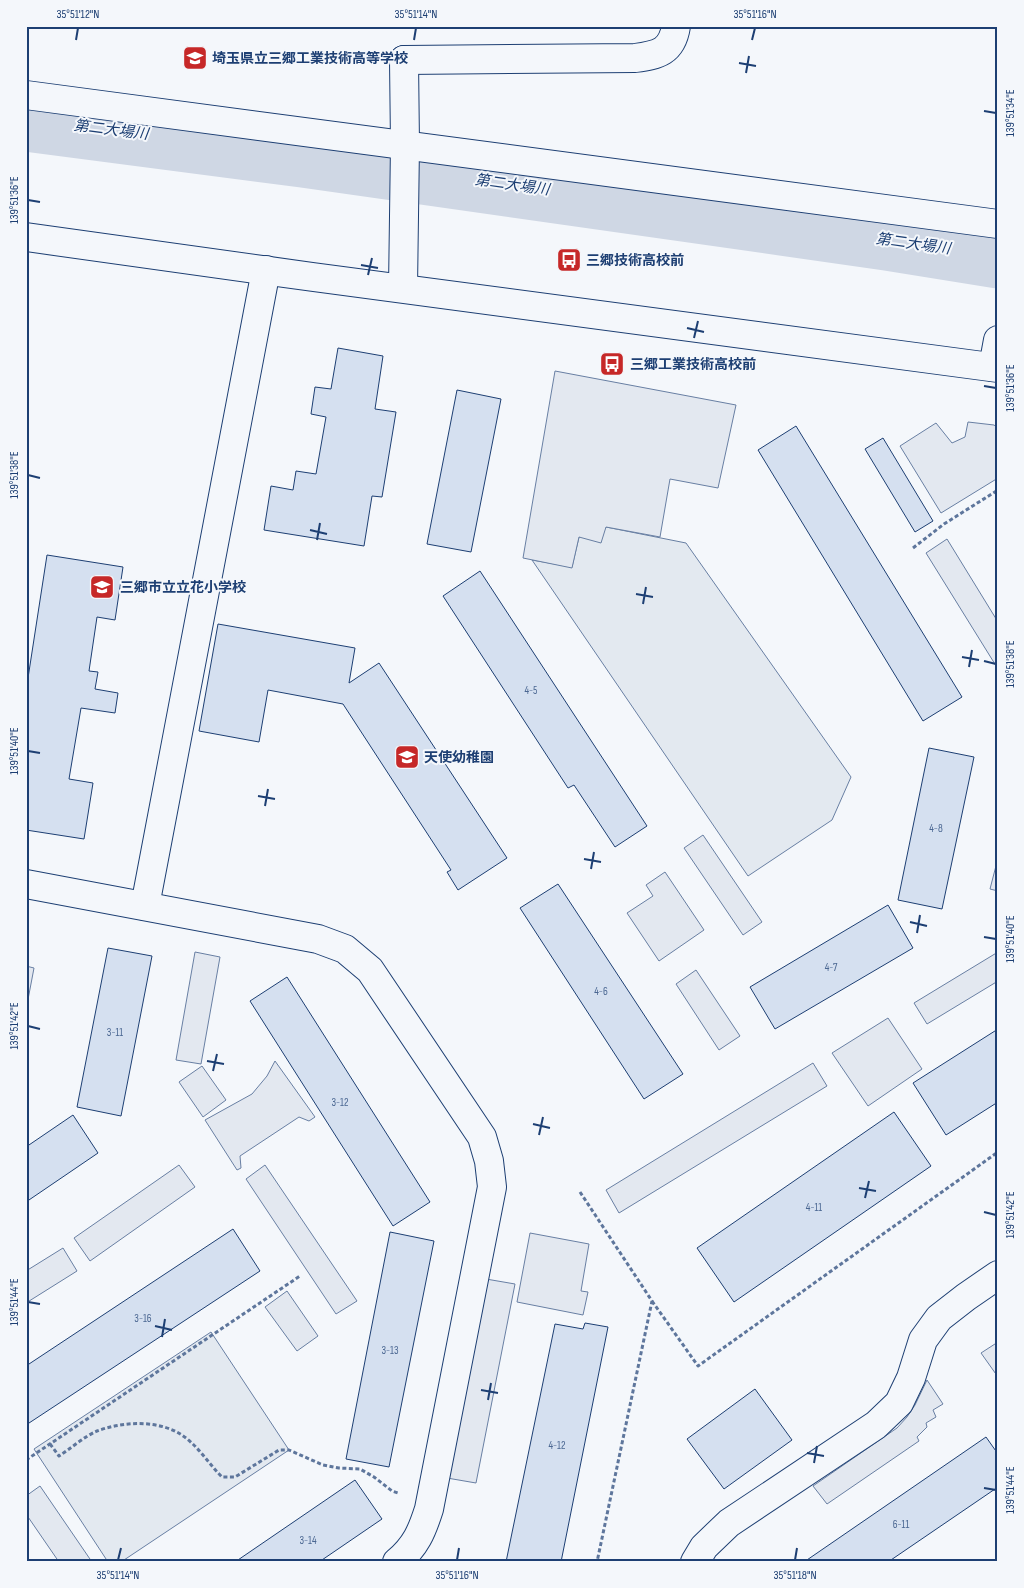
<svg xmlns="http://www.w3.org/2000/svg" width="1024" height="1588" viewBox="0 0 1024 1588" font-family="'Sofia Sans Condensed','Noto Sans JP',sans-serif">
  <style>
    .green { fill: #e3e9f0; stroke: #687fa3 }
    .parking { fill: #e3e8f0; stroke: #687fa3 }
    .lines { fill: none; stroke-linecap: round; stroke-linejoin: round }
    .river { stroke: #cfd7e4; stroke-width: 65 }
    .building { fill: #d5e0f0; stroke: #1d3f73 }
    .minor-casing { stroke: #1d3f73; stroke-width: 30 }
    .tertiary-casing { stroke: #1d3f73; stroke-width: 30 }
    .path { stroke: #5e769c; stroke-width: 3; stroke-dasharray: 4 2.5; stroke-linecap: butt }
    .minor { stroke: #f4f7fb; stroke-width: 28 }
    .tertiary { stroke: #f4f7fb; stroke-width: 28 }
    .ticks { fill: none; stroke: #1d3f73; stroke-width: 2 }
    .labels { text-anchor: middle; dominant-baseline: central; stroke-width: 4; stroke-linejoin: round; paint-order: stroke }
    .number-label { font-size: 11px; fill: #4b6792 }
    .poi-label { font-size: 14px; font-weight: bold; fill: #1d3f73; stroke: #f4f7fb; text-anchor: start }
    .water-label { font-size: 15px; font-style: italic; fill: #1d3f73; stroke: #f4f7fb }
    .neatline { fill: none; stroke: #1d3f73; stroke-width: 2 }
    .ticks-label { font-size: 12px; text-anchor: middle; fill: #1d3f73 }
  </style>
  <rect width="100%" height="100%" fill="#f4f7fb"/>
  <!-- green -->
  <g class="green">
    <polygon points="606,527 686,543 851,777 832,820 748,876 532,560 572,567 579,537"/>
    <polygon points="211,1332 289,1450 121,1562 108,1562 34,1449"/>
  </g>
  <!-- parking -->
  <g class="parking">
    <polygon points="555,371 736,405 718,488 670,479 660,537 606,527 601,543 579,537 572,568 523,558"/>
    <polygon points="968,422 994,425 998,428 998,478 941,513 900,446 936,423 952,443 965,437"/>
    <polygon points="947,539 998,622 998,669 926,553"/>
    <polygon points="703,835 762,922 743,935 684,848"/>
    <polygon points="998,858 998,891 990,889"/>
    <polygon points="665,872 704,930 659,961 627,913 653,896 646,885"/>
    <polygon points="195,952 220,957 201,1064 176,1060"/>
    <polygon points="998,952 998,981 927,1024 914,1003"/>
    <polygon points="26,966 34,968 26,1010"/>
    <polygon points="696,970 740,1036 719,1050 676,984"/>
    <polygon points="888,1018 922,1069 868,1106 832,1053"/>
    <polygon points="275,1061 315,1117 309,1121 299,1117 240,1156 241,1168 237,1170 205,1120 252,1094 267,1076"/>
    <polygon points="813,1063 827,1086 619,1213 606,1190"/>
    <polygon points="202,1066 226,1100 203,1117 179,1082"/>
    <polygon points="179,1165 195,1187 90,1261 74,1238"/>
    <polygon points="265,1165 357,1301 336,1314 246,1179"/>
    <polygon points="530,1233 589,1244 581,1291 588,1292 583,1315 517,1302"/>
    <polygon points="63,1248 77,1271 26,1303 26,1271"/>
    <polygon points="486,1279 515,1284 476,1483 447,1478"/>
    <polygon points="287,1291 318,1336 297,1351 265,1307"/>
    <polygon points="998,1342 998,1377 981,1353"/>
    <polygon points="927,1380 943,1404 933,1410 936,1417 926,1423 927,1427 917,1437 919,1441 827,1504 813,1486 897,1428 907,1417 915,1405"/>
    <polygon points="40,1486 92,1562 59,1562 26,1514 26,1496"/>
  </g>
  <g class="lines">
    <!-- river -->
    <polyline class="river" points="26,119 303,155 887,238 998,256"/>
  </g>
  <!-- building -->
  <g class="building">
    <polygon points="338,348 383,356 375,409 396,412 382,497 372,496 364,546 264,530 271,486 293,490 296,471 316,474 326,417 311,414 315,387 331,389"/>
    <polygon points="457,390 501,399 471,552 427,544"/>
    <polygon points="796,426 962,697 923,721 758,450"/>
    <polygon points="883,438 933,521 915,532 865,449"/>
    <polygon points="47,555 123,567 115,620 97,617 89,671 98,672 95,689 118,693 115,713 81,708 69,779 93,783 84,839 26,830 26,678 28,678"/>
    <polygon points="480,571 647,826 615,847 574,785 568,788 443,596"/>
    <polygon points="218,624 355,648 349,683 379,663 507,858 458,890 447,872 451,870 343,704 268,690 259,742 199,731"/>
    <polygon points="929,748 974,757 942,909 898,900"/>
    <polygon points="558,884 683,1074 644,1099 520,908"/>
    <polygon points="888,905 913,948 775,1029 750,987"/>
    <polygon points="108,948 152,956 121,1116 77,1107"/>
    <polygon points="287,977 430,1202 393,1226 250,1001"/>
    <polygon points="998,1029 998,1102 946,1135 913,1083"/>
    <polygon points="894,1112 931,1166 734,1302 697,1248"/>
    <polygon points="73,1115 98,1153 26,1202 26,1147"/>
    <polygon points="233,1229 260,1271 26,1425 26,1366"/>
    <polygon points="390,1232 434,1241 389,1467 346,1459"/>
    <polygon points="585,1323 608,1327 561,1562 506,1562 555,1324 583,1329"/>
    <polygon points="755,1389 792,1440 724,1489 687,1439"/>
    <polygon points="986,1437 998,1454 998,1487 888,1562 804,1562"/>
    <polygon points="355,1480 382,1519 319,1562 235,1562"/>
  </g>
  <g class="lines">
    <defs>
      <g id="minor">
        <polyline points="26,95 998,224"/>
        <polyline points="403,288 405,145 404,60"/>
        <polyline points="993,367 998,340"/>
        <path d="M26,884L318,939L345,949L370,970L482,1137L489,1161L492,1187L429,1509C422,1531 416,1546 397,1562"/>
        <polyline points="145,906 266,270"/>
        <polyline points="695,1562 704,1547 729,1523 876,1425 899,1403 911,1378 923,1340 939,1318 966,1297 998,1275"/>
      </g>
      <g id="tertiary">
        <path d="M404,60L635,58C658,55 672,52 676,26"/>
        <polyline points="26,237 313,277 998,368"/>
      </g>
    </defs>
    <!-- minor casing -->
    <use href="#minor" class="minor-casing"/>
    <!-- tertiary casing -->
    <use href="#tertiary" class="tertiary-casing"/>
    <!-- path -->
    <g class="path">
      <polyline points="913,548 944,524 998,490"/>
      <polyline points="580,1192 652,1301 597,1562"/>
      <polyline points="652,1301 698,1366 998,1152"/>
      <path d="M50,1444L59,1456C70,1449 85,1436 97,1431C124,1421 162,1419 186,1438C200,1449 209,1464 222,1477H235L279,1450H289L323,1465L339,1468L360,1469L374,1477L392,1491L398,1493"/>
      <polyline points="26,1460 300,1276"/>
    </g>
    <!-- minor -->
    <use href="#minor" class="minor"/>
    <!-- tertiary -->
    <use href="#tertiary" class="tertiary"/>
  </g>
  <!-- ticks -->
  <path class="ticks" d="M76,40L78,28M414,40L416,28M752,40L755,28M739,63L756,66M746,73L749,56M984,111L996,113M28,200L40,202M361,265L378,268M368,275L372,258M687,328L704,332M694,338L698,321M984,386L996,388M28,475L40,478M310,530L327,534M317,540L320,523M636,594L653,597M643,604L646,587M962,657L979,660M984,661L996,664M969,667L972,650M28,751L40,753M258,796L275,799M265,806L268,789M584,859L601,862M591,869L594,852M910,922L927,926M917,933L920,915M984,937L996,939M28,1026L40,1029M207,1061L224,1064M213,1071L217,1054M533,1124L550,1128M539,1135L543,1117M859,1188L876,1191M865,1198L869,1181M984,1212L996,1215M28,1302L40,1304M155,1326L172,1330M162,1337L165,1319M481,1390L498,1393M488,1400L491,1383M807,1453L824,1456M814,1463L817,1446M984,1488L996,1490M118,1560L121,1548M457,1560L459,1548M795,1560L797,1548"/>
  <!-- icons -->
  <defs>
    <symbol id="school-square" viewBox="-11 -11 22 22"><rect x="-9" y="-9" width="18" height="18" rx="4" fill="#c62828" stroke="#f4f7fb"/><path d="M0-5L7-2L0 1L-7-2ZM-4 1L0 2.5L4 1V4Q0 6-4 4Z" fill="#fff"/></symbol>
    <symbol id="bus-square" viewBox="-11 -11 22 22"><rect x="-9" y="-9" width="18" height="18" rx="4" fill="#c62828" stroke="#f4f7fb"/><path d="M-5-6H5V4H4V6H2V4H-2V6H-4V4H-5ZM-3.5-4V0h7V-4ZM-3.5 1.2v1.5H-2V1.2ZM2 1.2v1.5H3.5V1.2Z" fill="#fff"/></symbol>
  </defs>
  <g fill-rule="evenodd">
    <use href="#school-square" x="181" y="44" width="28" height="28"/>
    <use href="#bus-square" x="555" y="246" width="28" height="28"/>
    <use href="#bus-square" x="598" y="350" width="28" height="28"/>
    <use href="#school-square" x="88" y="573" width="28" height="28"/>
    <use href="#school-square" x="393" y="743" width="28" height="28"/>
  </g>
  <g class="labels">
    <!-- number labels -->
    <g class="number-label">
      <text x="531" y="690">4-5</text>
      <text x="936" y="828">4-8</text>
      <text x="831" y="967">4-7</text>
      <text x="601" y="991">4-6</text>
      <text x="115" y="1032">3-11</text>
      <text x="340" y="1102">3-12</text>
      <text x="814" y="1207">4-11</text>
      <text x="143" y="1318">3-16</text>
      <text x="390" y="1350">3-13</text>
      <text x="557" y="1445">4-12</text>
      <text x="901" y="1524">6-11</text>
      <text x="308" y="1540">3-14</text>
    </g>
    <!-- poi labels -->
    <g class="poi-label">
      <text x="212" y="58">埼玉県立三郷工業技術高等学校</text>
      <text x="586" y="260">三郷技術高校前</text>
      <text x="630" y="364">三郷工業技術高校前</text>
      <text x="120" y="587">三郷市立立花小学校</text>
      <text x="424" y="757">天使幼稚園</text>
    </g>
    <!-- water labels -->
    <g class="water-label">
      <text transform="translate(111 130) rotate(7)">第二大場川</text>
      <text transform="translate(512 185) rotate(8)">第二大場川</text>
      <text transform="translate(913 244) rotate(8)">第二大場川</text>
    </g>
  </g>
  <!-- border -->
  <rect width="1024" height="1588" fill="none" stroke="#f4f7fb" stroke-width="55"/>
  <rect x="28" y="28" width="968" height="1532" class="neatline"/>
  <g class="ticks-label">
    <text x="78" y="18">35°51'12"N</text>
    <text x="416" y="18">35°51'14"N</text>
    <text x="755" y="18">35°51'16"N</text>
    <text transform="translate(1010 113) rotate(-90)" y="4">139°51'34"E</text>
    <text transform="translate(14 200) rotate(-90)" y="4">139°51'36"E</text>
    <text transform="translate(1010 388) rotate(-90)" y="4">139°51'36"E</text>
    <text transform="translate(14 475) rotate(-90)" y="4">139°51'38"E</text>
    <text transform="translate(1010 664) rotate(-90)" y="4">139°51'38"E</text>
    <text transform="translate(14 751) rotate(-90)" y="4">139°51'40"E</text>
    <text transform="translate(1010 939) rotate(-90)" y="4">139°51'40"E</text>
    <text transform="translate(14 1026) rotate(-90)" y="4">139°51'42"E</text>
    <text transform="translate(1010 1215) rotate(-90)" y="4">139°51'42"E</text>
    <text transform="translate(14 1302) rotate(-90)" y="4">139°51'44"E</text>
    <text transform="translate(1010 1490) rotate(-90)" y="4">139°51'44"E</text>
    <text x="118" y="1579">35°51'14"N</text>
    <text x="457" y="1579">35°51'16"N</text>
    <text x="795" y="1579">35°51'18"N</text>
  </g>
</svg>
